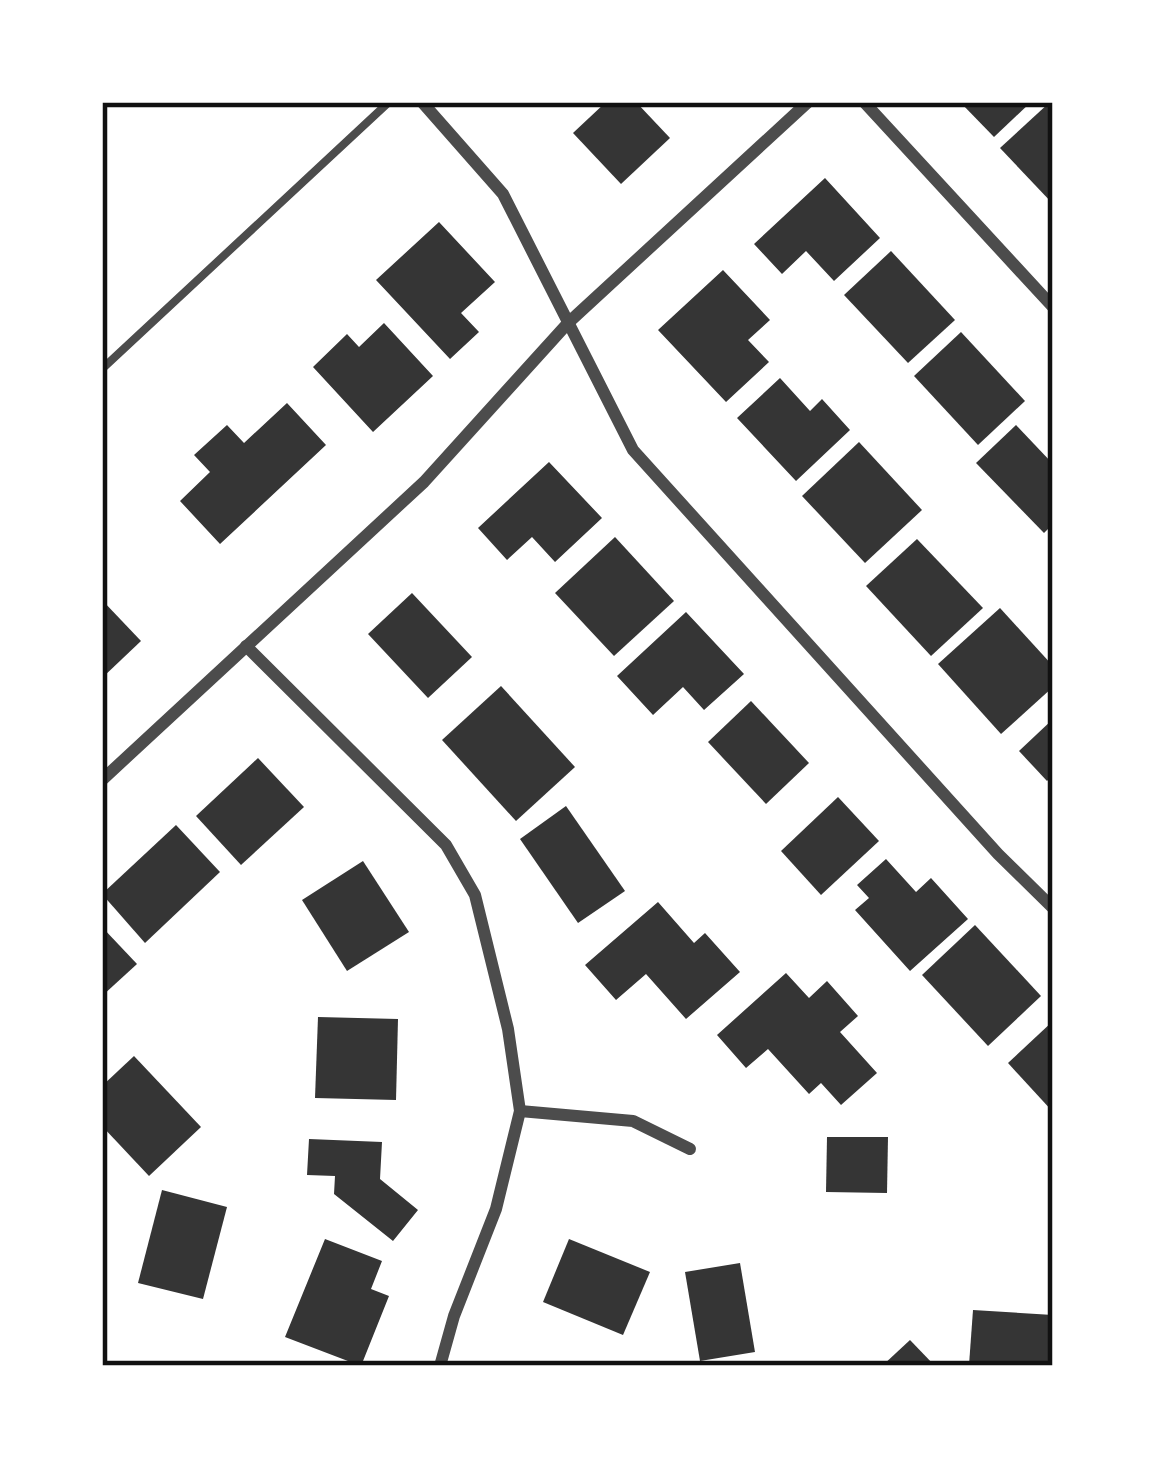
<svg xmlns="http://www.w3.org/2000/svg" width="1155" height="1468" viewBox="0 0 1155 1468" font-family="'Fira Sans',sans-serif">
  <style>
    .building { fill: #353535 }
    .lines { fill: none; stroke-linecap: round; stroke-linejoin: round }
    .service { stroke: #4c4c4c; stroke-width: 8 }
    .minor { stroke: #4c4c4c; stroke-width: 12 }
    .neatline { fill: none; stroke: #111; stroke-width: 4.5 }
  </style>
  <rect width="100%" height="100%" fill="#fff"/>
  <!-- building -->
  <g class="building">
    <polygon points="606,102 636,102 670,138 621,184 573,133"/>
    <polygon points="960,102 1031,102 994,137"/>
    <polygon points="1050,102 1053,102 1053,204 1000,148"/>
    <polygon points="825,178 880,238 834,281 806,251 782,274 754,244"/>
    <polygon points="439,222 495,282 461,313 479,332 450,359 376,280"/>
    <polygon points="891,251 955,320 908,363 844,295"/>
    <polygon points="723,270 770,320 748,340 769,362 726,402 658,330"/>
    <polygon points="384,323 433,376 373,432 313,367 347,334 359,347"/>
    <polygon points="961,332 1025,401 978,445 914,376"/>
    <polygon points="780,378 810,411 822,399 850,430 796,481 737,418"/>
    <polygon points="287,403 326,445 220,544 180,501 210,472 194,455 227,425 244,443"/>
    <polygon points="1016,425 1053,464 1053,524 1044,533 976,463"/>
    <polygon points="859,442 922,510 865,563 802,496"/>
    <polygon points="549,462 602,518 555,562 532,537 507,560 478,528"/>
    <polygon points="615,537 674,601 614,656 555,593"/>
    <polygon points="917,539 983,608 931,656 866,586"/>
    <polygon points="412,593 472,657 428,698 368,634"/>
    <polygon points="102,600 141,641 102,678"/>
    <polygon points="1000,608 1053,666 1053,687 1001,734 938,664"/>
    <polygon points="686,612 744,674 704,710 683,687 653,715 617,676"/>
    <polygon points="501,686 575,767 516,821 442,740"/>
    <polygon points="751,701 809,763 766,804 708,742"/>
    <polygon points="1053,719 1053,775 1047,781 1019,751"/>
    <polygon points="258,758 304,807 241,865 196,816"/>
    <polygon points="838,797 879,841 821,895 781,851"/>
    <polygon points="566,806 625,891 578,923 520,839"/>
    <polygon points="176,825 220,872 145,943 102,894"/>
    <polygon points="886,859 916,892 931,878 968,919 910,971 855,910 869,898 857,885"/>
    <polygon points="363,861 409,932 347,971 302,900"/>
    <polygon points="658,902 694,943 705,933 740,972 686,1019 646,974 616,1000 585,965"/>
    <polygon points="975,925 1041,996 988,1046 922,975"/>
    <polygon points="102,927 137,964 102,996"/>
    <polygon points="786,973 809,998 827,981 858,1016 840,1032 877,1073 841,1105 821,1083 809,1094 768,1049 746,1068 717,1035"/>
    <polygon points="318,1017 398,1019 396,1100 315,1098"/>
    <polygon points="1053,1021 1053,1112 1008,1063"/>
    <polygon points="134,1056 201,1127 149,1176 102,1126 102,1086"/>
    <polygon points="827,1137 888,1137 887,1193 826,1192"/>
    <polygon points="309,1139 382,1142 380,1179 418,1210 393,1241 334,1194 335,1176 307,1175"/>
    <polygon points="162,1190 227,1207 203,1299 138,1283"/>
    <polygon points="325,1239 382,1261 371,1289 389,1296 361,1366 285,1337"/>
    <polygon points="569,1239 650,1272 623,1335 543,1302"/>
    <polygon points="740,1263 755,1352 700,1361 685,1272"/>
    <polygon points="973,1310 1053,1315 1053,1366 969,1365"/>
    <polygon points="910,1340 935,1366 882,1366"/>
  </g>
  <g class="lines">
    <!-- service -->
    <polyline class="service" points="102,369 389,102"/>
    <!-- minor -->
    <g class="minor">
      <polyline points="422,102 503,194 633,450 998,854 1053,908"/>
      <polyline points="864,102 1053,307"/>
      <polyline points="246,646 446,845 475,895 508,1029 520,1111 496,1209 454,1316 440,1366"/>
      <polyline points="102,780 424,482 568,323 808,102"/>
      <polyline points="520,1111 633,1121 690,1149"/>
    </g>
  </g>
  <!-- border -->
  <rect width="1155" height="1468" fill="none" stroke="#ffffff" stroke-width="210"/>
  <rect x="105" y="105" width="945" height="1258" class="neatline"/>
</svg>
